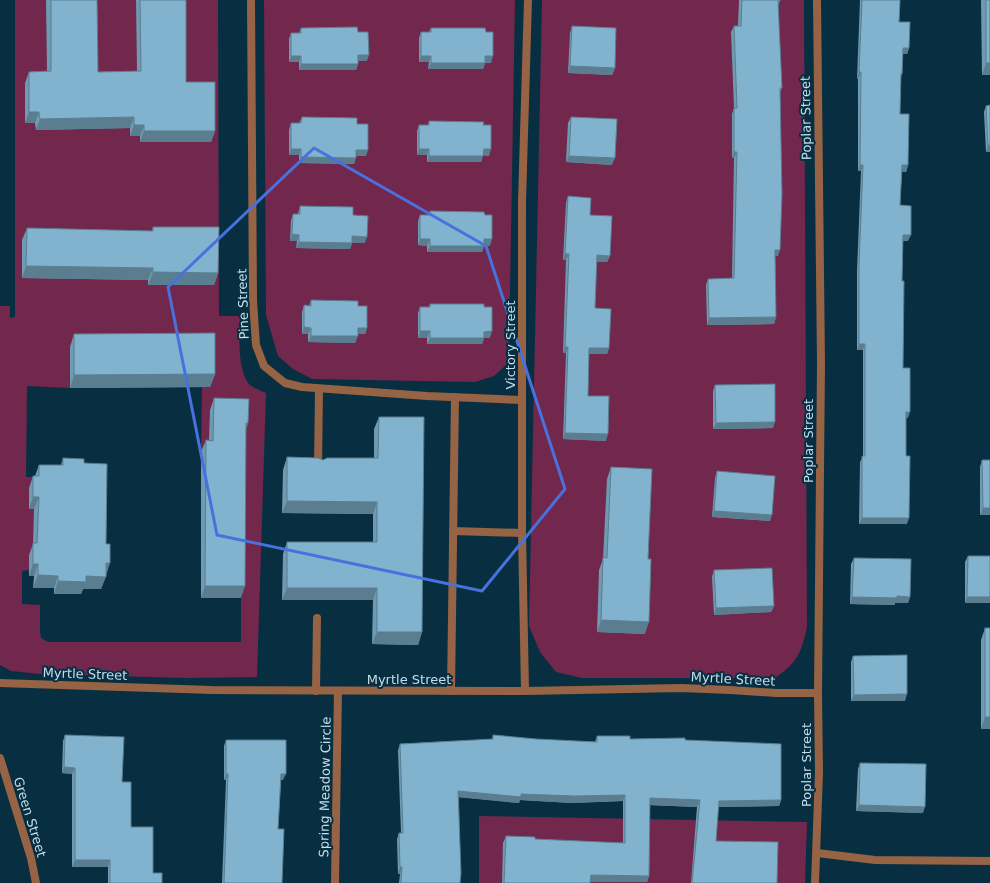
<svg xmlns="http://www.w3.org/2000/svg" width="990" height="883" viewBox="0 0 990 883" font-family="'DejaVu Sans',sans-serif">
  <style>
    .green { fill: #72274d; fill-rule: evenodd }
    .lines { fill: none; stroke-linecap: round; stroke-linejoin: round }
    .lane { stroke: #966344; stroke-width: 8 }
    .street { stroke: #966344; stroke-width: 8 }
    .wall { fill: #6f9ab1 }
    .shaded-wall { fill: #5a7d90 }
    .building { fill: #81b3ce; stroke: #5a7d90 }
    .marked { fill: none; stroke: #4772dd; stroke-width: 3; stroke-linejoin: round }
    .labels { text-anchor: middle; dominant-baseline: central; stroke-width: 4; stroke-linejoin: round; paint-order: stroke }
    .street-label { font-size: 13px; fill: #c4deec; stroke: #072f41 }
  </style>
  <rect width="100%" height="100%" fill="#072f41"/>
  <!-- green -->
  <g class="green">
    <path d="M15,0H218L219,316H241C239,333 237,370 249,384C253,388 261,391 266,393L257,677L187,678L40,674L11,671L0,665V306H10V318L15,317ZM70,347L210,387H202L201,452H241V642H48L41,638L40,631V605L22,604V571L29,570V556L33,555L39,520H34V509H29L34,477H26L27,386L70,388Z"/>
    <polygon points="264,0 515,0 509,351 506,365 494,376 475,382 312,379 293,369 278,356 266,315"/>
    <path d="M542,0H804L807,627C801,653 798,662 775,678H582L556,672L540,652L529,626Z"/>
    <polygon points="479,816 807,822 805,883 479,883"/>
  </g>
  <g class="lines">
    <!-- lane -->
    <g class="lane">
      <polyline points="318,467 319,389"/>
      <polyline points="453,531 522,533"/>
      <polyline points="316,691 317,618"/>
      <polyline points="451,691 455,397"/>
    </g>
    <!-- street -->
    <g class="street">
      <polyline points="251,0 253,301 256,345 264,366 285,383 302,387 427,396 522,400"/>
      <polyline points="0,683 212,690 525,691 681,688 730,690 776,693 818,693"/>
      <polyline points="525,691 522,533 522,201 528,0"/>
      <polyline points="0,758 31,858 36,883"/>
      <polyline points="817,853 875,860 990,861"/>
      <polyline points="335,883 338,691"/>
      <polyline points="815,883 819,772 818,693 821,363 817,0"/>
    </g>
  </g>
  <!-- wall -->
  <g class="wall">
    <polygon points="46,0 97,0 98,72 137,71 136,0 186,0 186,82 215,131 211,142 140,142 140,136 130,136 130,128 36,130 35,123 25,123 25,83 29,72 47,71"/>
    <polygon points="739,0 780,0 778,7 782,88 780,92 778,256 775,256 776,317 774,324 707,325 706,285 708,279 732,279 734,158 732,158 732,114 734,108 731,32 734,26 738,26"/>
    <polygon points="860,0 900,0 899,22 909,48 907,54 903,54 902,74 900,79 900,114 908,165 906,172 902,172 900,205 908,241 903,241 902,281 903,368 908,418 906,418 906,456 907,524 859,524 860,462 863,456 863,350 857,350 857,271 861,171 858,171 858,79 857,79"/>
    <polygon points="981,0 990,0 990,75 982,75"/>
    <polygon points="572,26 615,68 612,75 568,73 570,33"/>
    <polygon points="301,28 358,32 367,61 358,61 358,64 356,70 299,70 299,62 289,62 289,39 291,33 299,33"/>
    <polygon points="431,28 486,32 491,63 485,63 483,69 428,69 429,62 419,62 419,38 421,32 429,32"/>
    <polygon points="986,106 990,152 986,152 984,112"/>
    <polygon points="302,117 357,124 366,156 356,156 354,164 299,163 299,155 289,155 289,130 291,123 299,123"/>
    <polygon points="571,117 612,165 566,162 568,123"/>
    <polygon points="429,121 483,125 489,156 483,155 481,162 427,162 427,155 417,155 417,131 419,125 428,125"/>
    <polygon points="568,196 590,215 610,256 607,262 596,262 595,308 609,348 607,354 589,354 588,396 606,441 563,439 566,353 563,353 566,260 563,260 566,203"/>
    <polygon points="300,206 353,215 365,243 352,243 350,249 296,248 297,241 290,241 291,220 293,214 298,214"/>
    <polygon points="430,211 485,215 490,246 484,246 482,252 427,252 427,246 418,245 418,221 420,215 428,215"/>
    <polygon points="153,227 218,273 214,285 148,285 148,280 22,278 22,240 27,228 152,231"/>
    <polygon points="311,300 358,306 367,328 365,334 358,334 355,343 308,342 308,334 302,334 302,312 304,305 309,306"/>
    <polygon points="430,304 484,307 490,338 484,338 482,344 427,344 427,338 418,338 418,313 420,307 429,307"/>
    <polygon points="74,334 215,374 210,387 70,388 70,347"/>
    <polygon points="715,385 773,428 713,429 713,391"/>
    <polygon points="214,398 248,423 246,429 241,598 201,598 201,452 206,440 209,440 210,410"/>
    <polygon points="379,417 422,632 418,645 372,644 373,600 282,600 283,554 287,542 373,542 373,514 282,513 283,470 287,457 323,460 374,458 374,429"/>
    <polygon points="63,458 84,463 106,575 101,589 83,589 81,594 54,594 54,588 33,588 34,576 29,576 29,555 33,544 34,509 29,509 29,488 33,476 35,476 39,465 61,465"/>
    <polygon points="982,460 990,460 990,515 980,515 980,467"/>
    <polygon points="611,467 648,559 645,634 597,632 599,570 603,559 607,479"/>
    <polygon points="717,471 770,521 712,517 715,478"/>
    <polygon points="968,556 990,556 965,603 965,562"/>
    <polygon points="854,558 910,597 908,603 895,603 895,605 850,604 851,564"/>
    <polygon points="714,570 774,606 771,612 714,615 712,577"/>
    <polygon points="985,628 990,729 981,729 981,640"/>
    <polygon points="853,656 905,701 851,701 851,662"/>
    <polygon points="65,735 122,782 131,827 153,873 162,883 108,883 108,867 72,867 72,774 62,773 63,741"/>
    <polygon points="493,735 536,739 595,742 597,736 630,739 685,740 781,800 779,806 718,807 716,841 777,883 691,883 697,807 650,805 649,876 647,882 590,882 590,883 502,883 503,843 506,836 535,839 623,843 623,801 572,803 520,800 519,803 459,797 460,883 399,883 400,874 398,874 397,839 399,833 401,833 398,750 400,744 492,739"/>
    <polygon points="226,740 283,780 281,780 278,829 282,883 222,883 226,780 224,780 224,746"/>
    <polygon points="860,763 923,813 856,811 858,769"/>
  </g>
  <!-- shaded-wall -->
  <g class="shaded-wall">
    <polygon points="903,48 909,48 907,54 901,54"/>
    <polygon points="358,55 369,55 367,61 355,61"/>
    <polygon points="291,56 301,56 299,62 289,62"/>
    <polygon points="421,56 431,56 429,62 419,62"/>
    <polygon points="485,56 493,56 491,63 483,62"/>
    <polygon points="431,63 485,63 483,69 428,69"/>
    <polygon points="986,63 990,63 990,75 982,75"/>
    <polygon points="301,64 358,64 356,70 299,70"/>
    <polygon points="570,66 615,68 612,75 568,73"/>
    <polygon points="859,72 861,72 858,79 857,79"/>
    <polygon points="29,112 39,112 35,123 25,123"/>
    <polygon points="134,117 130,128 36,130 40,119"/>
    <polygon points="134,125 144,125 140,136 130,136"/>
    <polygon points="144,131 215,131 211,142 140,142"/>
    <polygon points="990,145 990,152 986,152 988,146"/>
    <polygon points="291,149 301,149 299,155 289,155"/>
    <polygon points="419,149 429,149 427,155 417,155"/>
    <polygon points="484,149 491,149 489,156 481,155"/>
    <polygon points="356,150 368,150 366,156 354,156"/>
    <polygon points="734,152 737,152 734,158 732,158"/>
    <polygon points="429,156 483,156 481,162 427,162"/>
    <polygon points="569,156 615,158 612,165 566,162"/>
    <polygon points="301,157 356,158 354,164 299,163"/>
    <polygon points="860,165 863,165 861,171 858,171"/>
    <polygon points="902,165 908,165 906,172 900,172"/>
    <polygon points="292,234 299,235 297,241 290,241"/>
    <polygon points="903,235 911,235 908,241 901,241"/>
    <polygon points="352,236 367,237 365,243 350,243"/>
    <polygon points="420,239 430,239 427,246 418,245"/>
    <polygon points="484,239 492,239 490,246 482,245"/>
    <polygon points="299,242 352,243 350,249 296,248"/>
    <polygon points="430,246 484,246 482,252 427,252"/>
    <polygon points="775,250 780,250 778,256 773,256"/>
    <polygon points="565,254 569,254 566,260 563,260"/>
    <polygon points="597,255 610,256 607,262 594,262"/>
    <polygon points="26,266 153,268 148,280 22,278"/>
    <polygon points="153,272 218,273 214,285 148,285"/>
    <polygon points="776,317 774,324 707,325 709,318"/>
    <polygon points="304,327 311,328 308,334 302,334"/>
    <polygon points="358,328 367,328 365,334 356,334"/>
    <polygon points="420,331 430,331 427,338 418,338"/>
    <polygon points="492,331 490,338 482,338 484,332"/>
    <polygon points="311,336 358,336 355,343 308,342"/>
    <polygon points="430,338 484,338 482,344 427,344"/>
    <polygon points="859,344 865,344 863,350 857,350"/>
    <polygon points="565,347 568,347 566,353 563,353"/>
    <polygon points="589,348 609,348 607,354 587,354"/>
    <polygon points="215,374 210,387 70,388 74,375"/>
    <polygon points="906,412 910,412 908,418 904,418"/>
    <polygon points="775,422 773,428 713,429 716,423"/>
    <polygon points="246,423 248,423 244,434"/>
    <polygon points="565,433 608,434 606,441 563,439"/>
    <polygon points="33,497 39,497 34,509 29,509"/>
    <polygon points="287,501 377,502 373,514 282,513"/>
    <polygon points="983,508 990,508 990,515 980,515"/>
    <polygon points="714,511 772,515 770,521 712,517"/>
    <polygon points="862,518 909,518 907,524 859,524"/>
    <polygon points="106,563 110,563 106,576"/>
    <polygon points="33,564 38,564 34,576 29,576"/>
    <polygon points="38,575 58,576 54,588 33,588"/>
    <polygon points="86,576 106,577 101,589 83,589 81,594 54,594 58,581"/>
    <polygon points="205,586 245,586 241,598 201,598"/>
    <polygon points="287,588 377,588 373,600 282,600"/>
    <polygon points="852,597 897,596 910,597 908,603 895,603 895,605 850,604"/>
    <polygon points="967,597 990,597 990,603 965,603"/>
    <polygon points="774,606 771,612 714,615 716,608"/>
    <polygon points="601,620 649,622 645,634 597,632"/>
    <polygon points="377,632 422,632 418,645 372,644"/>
    <polygon points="907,694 905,701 851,701 854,695"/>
    <polygon points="985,717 990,717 990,729 981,729"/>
    <polygon points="64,767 75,768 72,774 62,773"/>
    <polygon points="226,774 228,774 226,780 224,780"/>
    <polygon points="281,774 286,774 283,780 279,780"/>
    <polygon points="458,791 521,794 625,795 623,801 572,803 520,800 519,803 456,797"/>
    <polygon points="650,798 700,800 697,807 647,805"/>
    <polygon points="781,800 779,806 717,807 719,801"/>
    <polygon points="859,805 925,807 923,813 856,811"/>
    <polygon points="75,860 110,860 108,867 72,867"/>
    <polygon points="400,867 402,867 400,874 398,874"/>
    <polygon points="591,875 649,876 647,882 588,882"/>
  </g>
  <!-- building -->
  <g class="building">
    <polygon points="51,0 97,0 98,72 141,71 140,0 186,0 186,82 215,82 215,131 144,131 144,125 134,125 134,117 40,119 39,112 29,112 29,72 51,71"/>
    <polygon points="742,0 780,0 780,1 778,1 782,88 780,88 782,195 780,250 775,250 776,317 709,318 708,279 734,278 737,152 734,152 734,108 737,108 734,26 741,26"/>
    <polygon points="862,0 900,0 899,22 910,22 909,48 903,48 902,74 901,74 900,114 909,114 908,165 902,165 900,205 911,206 911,235 903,235 902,281 904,281 903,368 910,368 910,412 906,412 906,456 910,456 909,518 862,518 862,456 865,456 865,344 859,344 859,265 863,165 860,165 861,72 859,72"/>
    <rect x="986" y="0" width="4" height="63"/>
    <polygon points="572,26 616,28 615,68 570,66"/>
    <polygon points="357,27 358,32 368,32 369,55 358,55 358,64 301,64 301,56 291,56 291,33 301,33 301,28"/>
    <polygon points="431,28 485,28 486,32 493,32 493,56 485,56 485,63 431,63 431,56 421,56 421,32 431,32"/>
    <polygon points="990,105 990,145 988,146 986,106"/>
    <polygon points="302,117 357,118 357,124 368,124 368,150 356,150 356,158 301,157 301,149 291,149 291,123 301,123"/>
    <polygon points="571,117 617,119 615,158 569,156"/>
    <polygon points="429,121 484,122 483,125 491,125 491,149 484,149 483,156 429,156 429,149 419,149 419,125 429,125"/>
    <polygon points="568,196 591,198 590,215 612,216 610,256 597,255 595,308 611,309 609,348 589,348 588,396 609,396 608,434 565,433 568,347 565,347 569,254 565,254"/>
    <polygon points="300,206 353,207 353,215 368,216 367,237 352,236 352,243 299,242 299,235 292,234 293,214 300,214"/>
    <polygon points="430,211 484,212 485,215 492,215 492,239 484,239 484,246 430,246 430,239 420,239 420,215 430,215"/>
    <polygon points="153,227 219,227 218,273 153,272 153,268 26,266 27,228 153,231"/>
    <polygon points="311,300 358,301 358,306 367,306 367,328 358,328 358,336 311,336 311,328 304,327 304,305 311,306"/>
    <polygon points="430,304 484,304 484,307 492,307 492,331 484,332 484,338 430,338 430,331 420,331 420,307 430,307"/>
    <polygon points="215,333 215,374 74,375 74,334"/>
    <polygon points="775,384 775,422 716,423 715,385"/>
    <polygon points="214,398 249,399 248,423 246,423 245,586 205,586 206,440 213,441"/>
    <polygon points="379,417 424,417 422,632 377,632 377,588 287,588 287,542 377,542 377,502 287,501 287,457 318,458 323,460 327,458 378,458"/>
    <polygon points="63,458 84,459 84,463 107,464 106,544 110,544 110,563 106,563 106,577 86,576 86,582 58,581 58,576 38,575 38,564 33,564 33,543 37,543 39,497 33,497 33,476 39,476 39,465 63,465"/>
    <polygon points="982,460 990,460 990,508 983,508"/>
    <polygon points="611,467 652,469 648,559 651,559 649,622 601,620 603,557 607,558"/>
    <polygon points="717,471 775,476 772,515 714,511"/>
    <polygon points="968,556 990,556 990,597 967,597"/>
    <polygon points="854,558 911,559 910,597 897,596 897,598 852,597"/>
    <polygon points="772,568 774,606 716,608 714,570"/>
    <rect x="985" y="628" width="5" height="89"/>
    <polygon points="907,655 907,694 854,695 853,656"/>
    <polygon points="65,735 124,737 122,782 131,782 131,827 153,827 153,873 162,873 162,883 110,883 110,860 75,860 75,768 64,767"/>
    <polygon points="493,735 536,739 597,742 597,736 630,736 630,739 685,738 685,740 781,744 781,800 719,801 716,841 778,842 777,883 692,883 700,800 650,798 649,876 591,875 590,883 504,883 506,836 535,837 535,839 625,843 625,795 574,796 521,794 521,797 458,791 461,873 460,883 401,883 402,867 400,867 399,833 403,833 400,744 493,739"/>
    <polygon points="226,740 286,740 286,774 281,774 278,829 284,829 282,883 224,883 228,774 226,774"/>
    <polygon points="860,763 926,764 925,807 859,805"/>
  </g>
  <!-- marked area -->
  <path class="marked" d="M314,148L486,246L565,489L482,591L217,535L168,287Z"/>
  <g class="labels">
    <!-- street labels -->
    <g class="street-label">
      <text transform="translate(806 118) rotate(-91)">Poplar Street</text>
      <text transform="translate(243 304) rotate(-92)">Pine Street</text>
      <text transform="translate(510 345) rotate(-90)">Victory Street</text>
      <text transform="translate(808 441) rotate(-90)">Poplar Street</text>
      <text transform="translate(85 674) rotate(2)">Myrtle Street</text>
      <text x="409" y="679">Myrtle Street</text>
      <text transform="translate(733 679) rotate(3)">Myrtle Street</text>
      <text transform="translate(806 765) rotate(-90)">Poplar Street</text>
      <text transform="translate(325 787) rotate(-89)">Spring Meadow Circle</text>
      <text transform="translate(30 817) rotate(73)">Green Street</text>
    </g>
  </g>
</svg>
